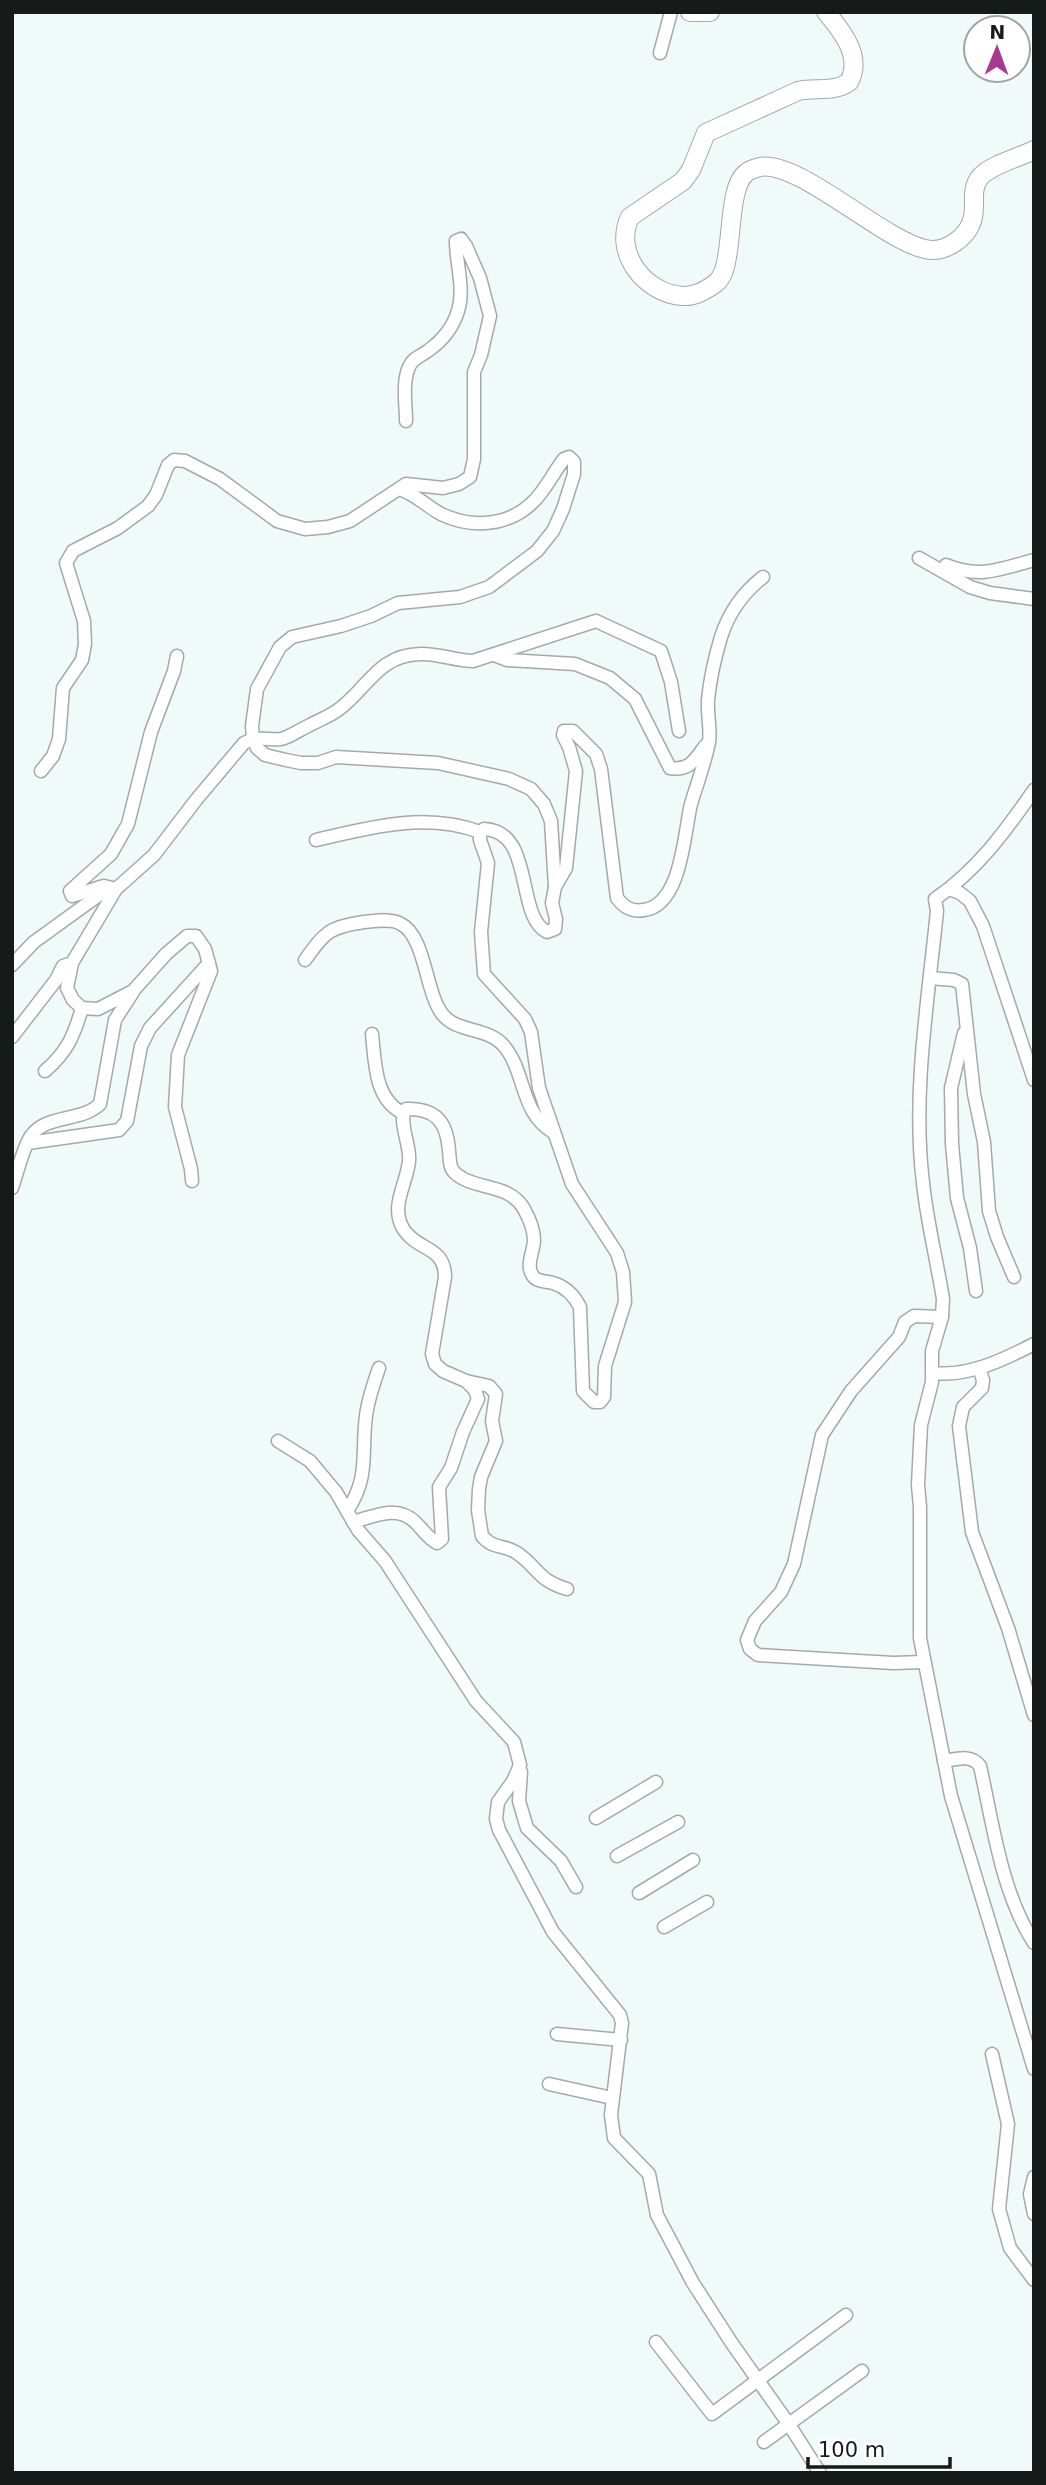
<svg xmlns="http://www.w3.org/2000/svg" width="1046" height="2485" viewBox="0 0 1046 2485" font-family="'DejaVu Sans',sans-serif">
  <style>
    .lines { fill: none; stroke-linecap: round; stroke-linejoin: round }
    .street-casing { stroke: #a1aba9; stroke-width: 15 }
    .primary-casing { stroke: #a1aba9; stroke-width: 20 }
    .street { stroke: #fff; stroke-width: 12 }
    .primary { stroke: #fff; stroke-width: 18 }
  </style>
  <rect width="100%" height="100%" fill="#f0fbf9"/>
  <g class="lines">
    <defs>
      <g id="street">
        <polyline points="660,53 671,12"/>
        <path d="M399,489C416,494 426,506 441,514C470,528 507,527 532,503C545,491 553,473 564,459L569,457L574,462V474L563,509L553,531L537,551L489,587L460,597L398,603L371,616L341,626L292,637L280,647L257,689L252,726L253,738L257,748L265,755L286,760L301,763H318L336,757L438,763L509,779L531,789L544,804L551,821L555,887"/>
        <polyline points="919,558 970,587 990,593 1034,599"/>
        <path d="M946,565C979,579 1001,569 1034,560"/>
        <path d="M494,655L507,660L575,664L610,678L635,699L670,768C689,771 695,760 705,746"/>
        <path d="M41,771L53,756L59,739L63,688L82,660L85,644L84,621L66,563L73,551L118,528L148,506L156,495L168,465L174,460L185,461L220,479L277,521L305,529L328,527L350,521L406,484L443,488L459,484L470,477L474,459V372L481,355L490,316L480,278L466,246L461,239L456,241C456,265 465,288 458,311C453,327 443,340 429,350C422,356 413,357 409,367C402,382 406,405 406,421"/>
        <path d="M1034,790C1005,832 977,870 935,899L937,911C928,1001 912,1094 923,1183C927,1222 937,1261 943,1299L942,1317L932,1351V1382L921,1425L918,1485L920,1507V1638L951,1796L1034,2069"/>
        <path d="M316,840C371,827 426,812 480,832"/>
        <polyline points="116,889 104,886 72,896 70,891 111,854 128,824 151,732 174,671 177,656"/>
        <polyline points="949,889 960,893 970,901 983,926 1034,1080"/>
        <path d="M305,960C325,932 329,927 364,922C375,921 392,918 401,924C426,937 425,993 443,1015C458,1033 488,1027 504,1046C526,1072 520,1113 553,1132"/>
        <polyline points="12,965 34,942 99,895 109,891"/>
        <polyline points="930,978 954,980 962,984 974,1094 984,1142 989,1211 997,1237 1014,1277"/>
        <polyline points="964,1033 951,1088 952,1144 957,1198 970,1248 976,1291"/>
        <path d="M372,1034C375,1060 374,1100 403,1113"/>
        <polyline points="12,1037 56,980 63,966 72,963"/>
        <path d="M45,1071C67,1052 74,1036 82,1008"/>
        <polyline points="28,1143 119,1130 127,1121 141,1046 150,1028 209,963"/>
        <path d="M192,1181L191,1169L175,1107L178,1055L211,971L205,949L196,936H187L166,954L133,991L98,1009L82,1008L73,1000L67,988L72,963L116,889L154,855L196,800L244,743C257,736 267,740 281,739C290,737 301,729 310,725C319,720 330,716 338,710C368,688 378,655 420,654C438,653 455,661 473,661L596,621L661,651L671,682L679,731"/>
        <path d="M12,1188C17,1174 23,1147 31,1136C46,1114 82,1122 100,1104L115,1020L133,992"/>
        <polyline points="979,1368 983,1380 982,1388 963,1407 959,1426 972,1532 1008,1628 1034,1715"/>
        <path d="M933,1373C968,1377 1003,1360 1034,1344"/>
        <path d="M466,1381L489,1386L496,1394L492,1421L496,1441L481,1477L479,1489L478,1510L482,1536C494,1550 504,1544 517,1553C538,1567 538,1581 567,1589"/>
        <polyline points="278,1441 310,1461 336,1492 358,1530 385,1561 476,1701 514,1742 520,1765 513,1781 498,1802 496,1819 499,1830 553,1932 620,2015 622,2023 611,2115 614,2138 649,2174 657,2215 693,2283 731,2342 788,2423 820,2473"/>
        <path d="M347,1511C370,1477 361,1453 366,1416C368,1399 374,1383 379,1368"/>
        <path d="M353,1522C375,1516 398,1504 416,1523C423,1530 428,1538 437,1543L442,1539L439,1487L451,1468L463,1432L478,1399L475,1390L466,1381L443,1371L435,1364L432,1354L445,1277C445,1246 418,1251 404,1230C389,1207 407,1184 409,1161C411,1146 397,1119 406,1109C436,1108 447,1122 449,1151C450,1158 449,1167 454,1172C473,1191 509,1182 524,1209C529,1218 534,1230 534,1240C534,1251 525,1266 533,1276C537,1282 546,1281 553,1283C566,1287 574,1295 580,1307L583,1391L594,1402H600L604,1397L605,1366L625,1302L623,1272L617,1253L572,1184L539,1088L531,1032L525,1019L484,974L481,932L488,863L480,840V832L484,829C535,831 515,916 547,932L555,929L556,919L552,903L555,887L566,868L576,771L569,747L563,735L564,731H573L596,754L601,769L617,898C624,907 631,912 644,910C682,905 684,832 691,804C697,784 705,763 709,742C711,729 707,714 708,700C710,679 715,657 721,637C729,612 744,592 763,577"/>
        <polyline points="924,1662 893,1663 758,1655 750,1649 747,1640 755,1621 781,1592 794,1564 822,1435 851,1391 899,1337 905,1322 914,1316 942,1317"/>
        <path d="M944,1761C957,1759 971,1754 980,1766C993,1824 1001,1892 1034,1943"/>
        <polyline points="521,1772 519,1801 527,1828 561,1861 576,1887"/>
        <polyline points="596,1818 656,1782"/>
        <polyline points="617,1856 678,1822"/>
        <polyline points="639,1893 693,1860"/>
        <polyline points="664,1927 707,1902"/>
        <polyline points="557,2034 621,2040"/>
        <polyline points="992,2054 1008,2124 999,2209 1010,2248 1034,2280"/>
        <polyline points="549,2084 612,2098"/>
        <polyline points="1034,2177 1030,2194 1034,2214"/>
        <polyline points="656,2342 712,2414 846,2315"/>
        <polyline points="764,2442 862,2371"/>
      </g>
      <g id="primary">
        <polyline points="690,12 710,12"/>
        <path d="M826,12C842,31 863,57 849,82C834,93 815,87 798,91L706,133L691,170L683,181L630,217C613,252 644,293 682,296C695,297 706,290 716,283C721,279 722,275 724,270C733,245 728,187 746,173C749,170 756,168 760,167C797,159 883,240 925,249C945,254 969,237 973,217C976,203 970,188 981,176C993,164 1018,158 1034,150"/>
      </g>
    </defs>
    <!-- street casing -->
    <use href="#street" class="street-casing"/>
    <!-- primary casing -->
    <use href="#primary" class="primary-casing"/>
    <!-- street -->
    <use href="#street" class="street"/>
    <!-- primary -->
    <use href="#primary" class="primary"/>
  </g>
  <!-- border -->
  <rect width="1046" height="2485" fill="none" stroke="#161a19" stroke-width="28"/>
  <!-- north arrow -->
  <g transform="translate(997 49) rotate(1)"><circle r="33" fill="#ffffff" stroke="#a2a3a3" stroke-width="2"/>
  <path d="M0-5L12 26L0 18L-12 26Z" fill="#aa3893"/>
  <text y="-10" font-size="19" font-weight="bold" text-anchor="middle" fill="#161a19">N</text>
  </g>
  <!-- scale -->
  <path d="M808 2457v10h142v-10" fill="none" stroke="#161a19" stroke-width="3.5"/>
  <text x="818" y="2457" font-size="21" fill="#161a19" stroke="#ffffff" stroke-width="5" paint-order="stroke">100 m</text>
</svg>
